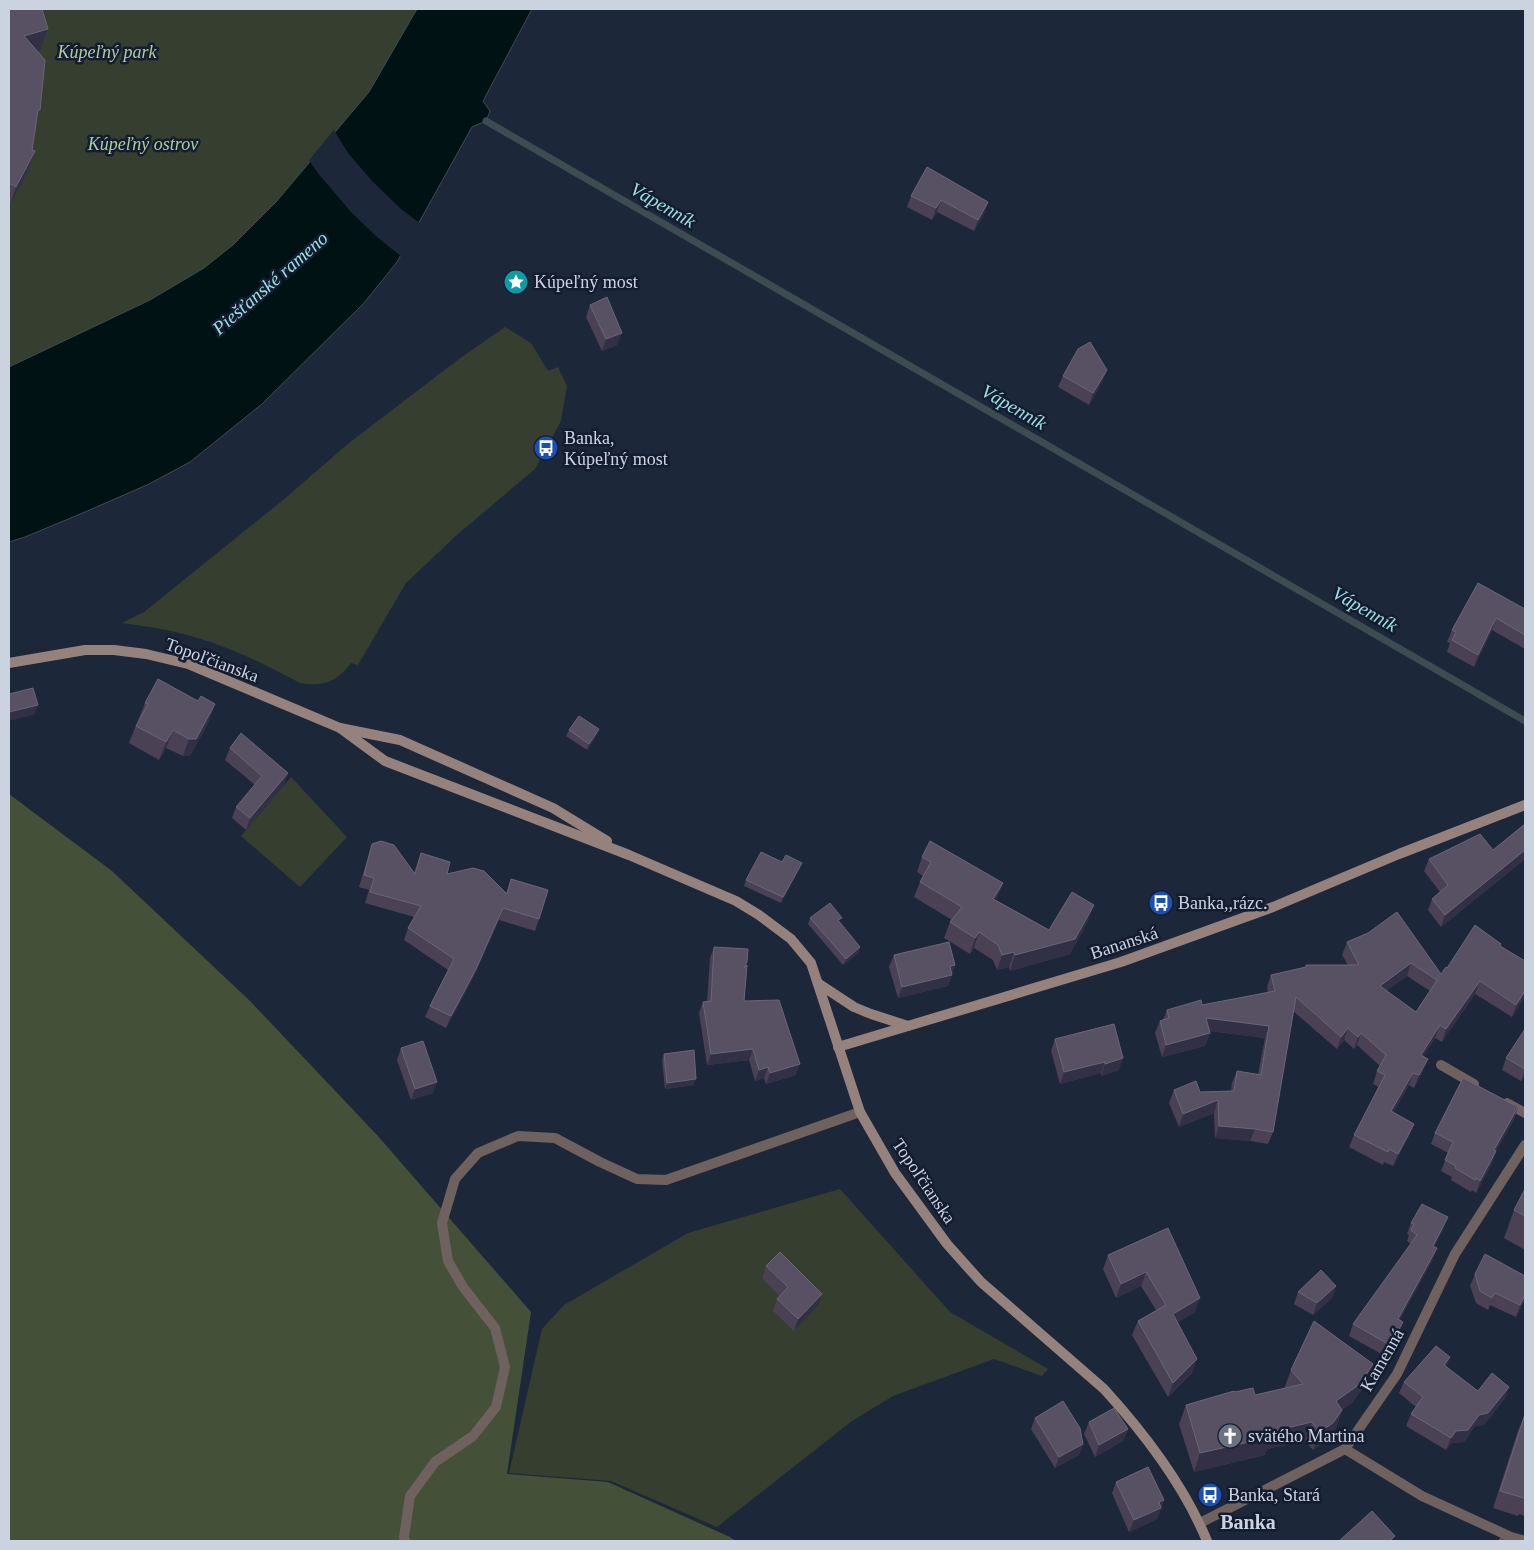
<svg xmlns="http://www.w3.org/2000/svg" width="1534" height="1550" viewBox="0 0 1534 1550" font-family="'Times New Roman',serif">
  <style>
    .green { fill: #363e2f }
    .forest { fill: #445038 }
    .water { fill: #001214; stroke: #3d4c51 }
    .pier { fill: #1d273a }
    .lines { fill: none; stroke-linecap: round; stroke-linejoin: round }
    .stream { stroke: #3d4c51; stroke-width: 7 }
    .minor { stroke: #6e615e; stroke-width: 10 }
    .secondary { stroke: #96827c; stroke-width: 10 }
    .wall { fill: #4a4155; fill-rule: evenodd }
    .shaded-wall { fill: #323044 }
    .building { fill: #585164; stroke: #6a6578; fill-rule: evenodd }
    .labels { text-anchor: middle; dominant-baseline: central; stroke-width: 5; stroke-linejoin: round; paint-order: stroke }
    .park-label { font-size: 18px; font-style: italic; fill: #b2cb9a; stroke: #141d30 }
    .poi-label { font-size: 18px; fill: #ccd3e0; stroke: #141d30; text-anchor: start }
    .street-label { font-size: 18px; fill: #ccd3e0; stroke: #141d30 }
    .water-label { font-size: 19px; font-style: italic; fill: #99e0e5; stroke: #141d30 }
    .quarter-label { font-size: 20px; font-weight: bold; fill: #ccd3e0; stroke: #141d30 }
  </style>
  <rect width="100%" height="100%" fill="#1d273a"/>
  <!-- green -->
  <g class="green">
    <polygon points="9,9 417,9 369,92 276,202 233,245 204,268 150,300 9,367"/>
    <path d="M505,327L531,343L548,371L558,367L567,386L561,421L535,469L458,534L406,583L358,665L351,663C337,682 323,687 300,683C266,665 231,647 194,637C171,630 146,626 122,623L144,612L283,500L349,443L459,359Z"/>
    <polygon points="291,777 347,837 300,887 241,836"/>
    <polygon points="840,1189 950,1312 1048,1369 1042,1376 994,1359 893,1396 852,1421 717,1527 611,1481 509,1473 542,1329 564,1305 688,1233"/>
  </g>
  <!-- forest -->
  <polygon class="forest" points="9,794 112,871 250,1001 377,1135 531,1312 507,1474 608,1482 730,1537 736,1541 9,1541"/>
  <!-- water -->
  <polygon class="water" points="417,9 532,9 483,101 490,111 486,121 472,127 397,262 364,303 262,404 190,462 149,484 85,512 25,537 9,542 9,367 150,300 204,268 233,245 276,202 369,92"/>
  <!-- pier -->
  <polygon class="pier" points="334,130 348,153 372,181 401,209 421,224 402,257 377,237 351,212 317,172 309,160"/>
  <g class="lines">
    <!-- stream -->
    <polyline class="stream" points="486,121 1525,721"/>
    <!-- minor -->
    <g class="minor">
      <polyline points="1441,1065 1474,1084"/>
      <polyline points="1507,1103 1525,1113"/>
      <polyline points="1345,1449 1422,1496 1511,1537 1525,1541"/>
      <polyline points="1200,1523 1345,1449 1397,1374 1455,1254 1525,1145"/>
      <polyline points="405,1541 404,1537 410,1496 435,1462 473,1436 496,1407 505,1367 495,1328 463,1287 448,1261 442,1223 455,1179 478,1153 518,1136 555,1138 600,1162 637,1179 666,1180 860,1112"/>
    </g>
    <!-- secondary -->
    <g class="secondary">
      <polyline points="9,663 85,650 114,650 146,654 188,664 340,728 400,740 553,808 607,841"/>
      <path d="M340,728L385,761L629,855L736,901L759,915L791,939L811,963L860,1112L895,1173L947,1244L981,1282L1104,1389C1145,1434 1184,1485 1207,1541"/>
      <polyline points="819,984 854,1007 871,1014 908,1026"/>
      <polyline points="838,1047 1121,962 1273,907 1399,854 1525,805"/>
    </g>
  </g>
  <!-- wall -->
  <g class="wall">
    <polygon points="9,9 48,29 40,51 38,51 36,120 32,150 35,151 27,173 9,207"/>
    <polygon points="911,196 988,202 984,214 974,231 937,212 932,220 907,207"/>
    <polygon points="590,305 617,345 602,351 586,317"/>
    <polygon points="1107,370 1102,382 1089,405 1058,387 1063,376"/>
    <polygon points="1525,609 1525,649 1492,630 1474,667 1447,652 1450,643 1447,642 1452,630"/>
    <polygon points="145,703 209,721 190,756 183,756 166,748 159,760 129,743"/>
    <polygon points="569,730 597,735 587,750 566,736"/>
    <polygon points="230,748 284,785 246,830 232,818 236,807 255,785 225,760"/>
    <polygon points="1525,824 1525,859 1441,927 1428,910 1432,899 1440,892 1424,871 1429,859 1493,850"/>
    <polygon points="372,844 414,873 421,853 447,874 506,894 511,879 539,919 535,931 499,920 472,980 446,1028 425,1017 430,1006 448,970 404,940 408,928 414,917 365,903 369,890 359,887"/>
    <polygon points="922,857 1003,883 996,900 1049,930 1088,921 1070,954 1010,971 1009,967 997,970 993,960 974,948 970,954 944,938 950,922 952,920 914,897 920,882 923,876 917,872"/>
    <polygon points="782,862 802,863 799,869 781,903 744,886 746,880"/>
    <polygon points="810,918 840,923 860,947 858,953 843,965 808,924"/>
    <path d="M1368,933L1441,974L1447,968L1500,946L1525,961V996L1512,1017L1475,994L1442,1042L1435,1038L1423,1056V1071L1414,1088L1409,1085L1393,1112L1414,1124L1409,1136L1393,1166L1384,1162L1383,1165L1349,1147L1354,1135L1379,1087L1373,1084L1377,1071L1380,1066L1357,1045L1354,1049L1344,1040L1337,1049L1293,1011L1273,1132L1268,1144L1250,1141L1215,1138L1214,1113L1179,1127L1169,1103L1174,1090L1200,1092L1231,1091L1232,1083L1237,1071L1258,1074L1265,1038L1209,1031L1210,1033L1205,1046L1162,1057L1155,1033L1160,1021L1163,1020L1167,1010L1202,1005L1268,993L1267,987L1271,975L1306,968V965H1348L1342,955L1347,942ZM1407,976L1430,991L1416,1012L1386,991Z"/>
    <polygon points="714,947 745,967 744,1001 796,1075 766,1084 764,1078 755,1081 749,1060 707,1065 699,1013 703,1002 707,1002 710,958"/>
    <polygon points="894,955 955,965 948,986 898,998 889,967"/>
    <polygon points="1114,1024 1119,1070 1101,1076 1101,1073 1060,1084 1051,1051 1055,1039"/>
    <polygon points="1525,1029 1525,1076 1521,1081 1502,1070 1506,1058"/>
    <polygon points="401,1048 433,1093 411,1100 397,1060"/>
    <polygon points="664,1054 694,1085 665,1089 662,1060"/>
    <polygon points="1518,1107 1514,1119 1496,1151 1492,1163 1476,1193 1472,1190 1471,1192 1451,1180 1452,1177 1441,1171 1448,1153 1431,1144 1435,1133"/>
    <polygon points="1525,1189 1525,1250 1504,1238 1514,1210"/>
    <polygon points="1411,1223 1444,1228 1434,1246 1433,1259 1399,1320 1403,1322 1399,1333 1385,1356 1349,1336 1353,1324 1411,1244 1407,1241 1409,1235 1407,1234"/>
    <polygon points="1168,1228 1195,1312 1178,1322 1192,1373 1168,1397 1132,1335 1138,1321 1156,1310 1141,1286 1116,1298 1103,1269 1108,1255"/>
    <polygon points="766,1266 818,1306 794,1331 773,1311 777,1299 780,1296 762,1278"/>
    <polygon points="1475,1274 1525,1299 1516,1317 1490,1305 1488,1310 1476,1303 1470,1286"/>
    <polygon points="1336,1286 1332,1298 1313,1315 1294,1304 1298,1292"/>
    <polygon points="1446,1367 1478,1391 1509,1387 1505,1398 1484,1425 1475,1426 1464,1442 1452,1443 1446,1450 1406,1426 1411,1414 1416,1407 1399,1393 1404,1382"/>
    <polygon points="1291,1370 1367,1382 1353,1402 1342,1410 1336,1428 1327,1441 1313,1450 1305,1441 1267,1449 1265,1455 1194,1472 1179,1424 1186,1405 1235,1392 1255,1395 1284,1389"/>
    <polygon points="1525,1414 1525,1516 1519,1514 1518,1516 1493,1508 1518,1431"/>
    <polygon points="1035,1418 1083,1444 1079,1455 1055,1468 1031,1429"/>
    <polygon points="1089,1422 1128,1429 1123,1441 1095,1457 1084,1434"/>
    <polygon points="1116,1482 1164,1500 1157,1519 1129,1532 1112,1493"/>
  </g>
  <!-- shaded-wall -->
  <g class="shaded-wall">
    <polygon points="48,29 40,51 16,58 24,36"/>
    <polygon points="35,151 27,173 9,207 16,187"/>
    <polygon points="941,200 937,212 932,220 936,208"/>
    <polygon points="988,202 984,214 974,231 978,220"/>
    <polygon points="622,333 617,345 602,351 606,339"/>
    <polygon points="1107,370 1102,382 1089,405 1093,393"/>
    <polygon points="1496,618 1492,630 1474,667 1478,655"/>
    <polygon points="215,704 209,721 190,756 183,756 189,739"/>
    <polygon points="38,705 34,715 9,721 9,712"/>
    <polygon points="599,729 597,735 587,750 589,744"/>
    <polygon points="173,730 166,748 159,760 166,742"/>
    <polygon points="288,773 284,785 246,830 250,818"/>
    <polygon points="1525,850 1525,859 1441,927 1445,915"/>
    <polygon points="802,863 799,869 781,903 783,897"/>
    <polygon points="1003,883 997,898 988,914 993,899"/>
    <polygon points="1094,905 1088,921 1070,954 1010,971 1015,955"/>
    <polygon points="503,908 499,920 472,980 446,1028 451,1016"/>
    <polygon points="979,932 974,948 970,954 975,938"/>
    <polygon points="860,947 858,953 843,965 846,959"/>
    <polygon points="1014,952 1009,967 997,970 1002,955"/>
    <polygon points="1411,963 1407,976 1375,999 1380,986"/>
    <polygon points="955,965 948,986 898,998 902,987"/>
    <polygon points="1480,981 1475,994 1442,1042 1446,1029"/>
    <polygon points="1525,991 1525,996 1512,1017 1516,1005"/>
    <polygon points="1206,1018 1269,1026 1265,1038 1201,1030"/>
    <polygon points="1440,1025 1435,1038 1416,1067 1421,1055"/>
    <polygon points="1348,1028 1344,1040 1337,1049 1341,1037"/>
    <polygon points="1210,1033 1205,1046 1162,1057 1166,1045"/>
    <polygon points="1361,1033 1357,1045 1354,1049 1358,1037"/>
    <polygon points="753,1049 749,1060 707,1065 711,1054"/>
    <polygon points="1123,1058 1119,1070 1101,1076 1105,1064"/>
    <polygon points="1428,1059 1423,1071 1414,1088 1419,1075"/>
    <polygon points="1105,1062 1101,1073 1060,1084 1064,1072"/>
    <polygon points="800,1064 796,1075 766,1084 770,1073"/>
    <polygon points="768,1067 764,1078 755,1081 759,1070"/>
    <polygon points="1525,1071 1525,1076 1521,1081"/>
    <polygon points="1413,1073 1409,1085 1387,1124 1391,1111"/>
    <polygon points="696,1079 694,1085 665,1089 667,1083"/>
    <polygon points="437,1082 433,1093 411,1100 415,1089"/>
    <polygon points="1218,1100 1214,1113 1179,1127 1183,1114"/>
    <polygon points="1518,1107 1514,1119 1490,1162 1494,1150"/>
    <polygon points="1414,1124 1409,1136 1393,1166 1398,1154"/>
    <polygon points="1219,1126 1255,1129 1250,1141 1215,1138"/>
    <polygon points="1496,1151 1492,1163 1476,1193 1480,1181"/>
    <polygon points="1448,1217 1444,1228 1429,1257 1433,1246"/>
    <polygon points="1437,1248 1433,1259 1394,1331 1398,1319"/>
    <polygon points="1146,1272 1141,1286 1116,1298 1121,1284"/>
    <polygon points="1336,1286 1332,1298 1313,1315 1317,1303"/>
    <polygon points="822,1294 818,1306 794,1331 798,1319"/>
    <polygon points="1525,1295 1525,1299 1516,1317 1520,1305"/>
    <polygon points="1200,1298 1195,1312 1168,1328 1173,1314"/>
    <polygon points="1403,1322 1399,1333 1385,1356 1390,1345"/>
    <polygon points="1450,1357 1446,1369 1444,1365"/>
    <polygon points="1197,1359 1192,1373 1168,1397 1173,1383"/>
    <polygon points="1373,1364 1367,1382 1353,1402 1342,1410 1336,1428 1327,1441 1313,1450 1319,1432 1336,1401"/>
    <polygon points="1509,1387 1505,1398 1484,1425 1475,1426 1464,1442 1452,1443 1446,1450 1451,1438 1456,1431 1479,1415"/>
    <polygon points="1312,1422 1305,1441 1267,1449 1265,1455 1194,1472 1200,1453 1270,1432"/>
    <polygon points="1128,1429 1123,1441 1095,1457 1099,1445"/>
    <polygon points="1083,1444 1079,1455 1055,1468 1059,1457"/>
    <polygon points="1164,1500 1157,1519 1129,1532 1134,1520 1159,1502"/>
  </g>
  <!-- building -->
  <g class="building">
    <polygon points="9,9 42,9 48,29 24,36 45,60 40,110 38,110 32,150 35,151 16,187 9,183"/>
    <polygon points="927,167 988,202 978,220 941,200 936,208 911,196"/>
    <polygon points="607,297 622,333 606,339 590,305"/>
    <polygon points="1090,342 1107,370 1093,393 1063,376 1078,349"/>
    <polygon points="1478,583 1525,609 1525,635 1496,618 1478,655 1452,640 1456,632 1452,630"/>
    <polygon points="158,679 198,701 201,696 215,704 196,739 189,739 173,730 166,742 136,726 148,704 145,703"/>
    <polygon points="33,688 38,705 9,712 9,694"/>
    <polygon points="579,716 599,729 589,744 569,730"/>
    <polygon points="241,733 288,773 250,818 236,807 262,776 230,748"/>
    <polygon points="1525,824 1525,850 1445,915 1432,899 1448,885 1429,859 1480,834 1493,850"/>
    <polygon points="381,841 394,845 415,874 421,853 450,862 447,874 473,868 484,871 507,894 511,879 548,890 539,919 503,908 476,969 451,1016 430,1006 454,959 408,928 421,906 370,892 374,878 364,875 372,844"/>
    <polygon points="930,841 1003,883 993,899 1049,930 1072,892 1094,905 1075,939 1015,955 1014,952 1002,955 998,945 979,932 975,938 950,922 962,907 920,882 931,862 922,857"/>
    <polygon points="761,852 782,862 786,855 802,863 783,897 746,880"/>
    <polygon points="830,903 842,918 838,920 860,947 846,959 810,918"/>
    <path d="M1397,912L1441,974L1446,967L1447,968L1475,925L1501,944L1500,946L1525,961V991L1516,1005L1480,981L1446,1029L1440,1025L1421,1055L1428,1059L1419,1075L1413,1073L1391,1111L1414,1124L1398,1154L1389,1149L1388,1152L1354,1135L1385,1075L1377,1071L1386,1055L1361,1033L1358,1037L1348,1028L1341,1037L1296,997L1273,1132L1255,1129L1219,1126L1218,1100L1183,1114L1174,1090L1196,1081L1200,1092L1234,1091L1237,1071L1261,1075L1269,1026L1206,1018L1210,1033L1166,1045L1160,1021L1169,1018L1167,1010L1201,1000L1202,1005L1275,991L1271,975L1306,967V965H1359L1347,942L1368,933ZM1411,963L1437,980L1416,1012L1380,986Z"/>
    <polygon points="949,942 955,965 950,966 952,975 902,987 894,955"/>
    <polygon points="714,947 748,949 747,962 744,968 747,965 744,1001 779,1000 800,1064 770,1073 768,1067 759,1070 753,1049 711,1054 703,1002 711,1001"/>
    <polygon points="1114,1024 1123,1058 1105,1064 1105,1062 1064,1072 1055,1039"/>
    <polygon points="1525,1029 1525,1069 1506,1058"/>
    <polygon points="423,1041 437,1082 415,1089 401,1048"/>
    <polygon points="694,1050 696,1079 667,1083 664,1054"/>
    <polygon points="1463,1078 1518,1107 1494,1150 1496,1151 1480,1181 1476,1178 1475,1180 1455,1168 1456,1166 1445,1160 1453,1142 1435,1133"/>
    <polygon points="1525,1189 1525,1216 1514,1210"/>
    <polygon points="1422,1204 1448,1217 1433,1246 1437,1248 1398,1319 1403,1322 1390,1345 1353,1324 1417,1235 1411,1230 1414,1224 1411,1223"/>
    <polygon points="1168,1228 1200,1298 1173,1314 1197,1359 1173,1383 1138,1321 1166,1305 1146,1272 1121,1284 1108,1255"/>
    <polygon points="780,1252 822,1294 798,1319 777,1299 788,1287 766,1266"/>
    <polygon points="1485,1254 1525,1276 1525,1295 1520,1305 1495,1293 1492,1298 1480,1291 1475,1274"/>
    <polygon points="1321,1270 1336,1286 1317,1303 1298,1292"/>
    <polygon points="1314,1321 1373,1364 1360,1384 1336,1401 1342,1410 1333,1423 1319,1432 1312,1422 1270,1432 1271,1437 1200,1453 1186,1405 1234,1391 1235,1392 1253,1388 1255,1395 1303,1384 1291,1370"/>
    <polygon points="1436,1346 1450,1357 1444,1365 1478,1391 1492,1373 1509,1387 1488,1413 1479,1415 1468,1430 1456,1431 1451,1438 1411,1414 1423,1397 1404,1382"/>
    <polygon points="1063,1401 1080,1428 1083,1444 1059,1457 1035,1418"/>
    <polygon points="1114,1408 1128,1429 1099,1445 1089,1422"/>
    <polygon points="1525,1414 1525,1496 1524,1498 1500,1491"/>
    <polygon points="1148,1467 1164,1500 1159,1502 1161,1508 1134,1520 1116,1482"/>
    <polygon points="1372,1511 1395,1536 1390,1541 1339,1541"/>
    <polygon points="1502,1537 1506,1541 1498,1541"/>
  </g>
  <!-- icons -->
  <defs>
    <symbol id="sight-disc" viewBox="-11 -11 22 22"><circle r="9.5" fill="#0f9aa8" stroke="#141d30"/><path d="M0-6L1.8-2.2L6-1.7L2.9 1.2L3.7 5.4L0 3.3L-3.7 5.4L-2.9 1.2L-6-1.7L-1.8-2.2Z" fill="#fff"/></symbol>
    <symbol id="bus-disc" viewBox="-11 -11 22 22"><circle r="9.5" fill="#1a4fb4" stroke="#141d30"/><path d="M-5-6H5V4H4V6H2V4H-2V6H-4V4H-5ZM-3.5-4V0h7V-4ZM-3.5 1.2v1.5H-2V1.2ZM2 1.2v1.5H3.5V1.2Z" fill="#fff"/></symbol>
    <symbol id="church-disc" viewBox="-11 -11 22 22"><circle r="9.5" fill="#6b7280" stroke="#141d30"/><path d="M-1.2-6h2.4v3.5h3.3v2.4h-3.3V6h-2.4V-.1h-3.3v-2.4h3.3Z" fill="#fff"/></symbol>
  </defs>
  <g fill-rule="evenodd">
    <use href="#sight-disc" x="502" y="268" width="28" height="28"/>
    <use href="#bus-disc" x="532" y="434" width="28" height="28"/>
    <use href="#bus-disc" x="1147" y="889" width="28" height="28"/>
    <use href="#church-disc" x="1216" y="1422" width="28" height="28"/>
    <use href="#bus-disc" x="1196" y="1481" width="28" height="28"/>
  </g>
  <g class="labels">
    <!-- park labels -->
    <g class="park-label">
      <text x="107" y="52">Kúpeľný park</text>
      <text x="143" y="144">Kúpeľný ostrov</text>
    </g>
    <!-- poi labels -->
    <g class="poi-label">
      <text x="534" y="282">Kúpeľný most</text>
      <text x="564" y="438">Banka,<tspan x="564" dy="21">Kúpeľný most</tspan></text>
      <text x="1178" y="903">Banka,,rázc.</text>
      <text x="1248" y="1436">svätého Martina</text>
      <text x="1228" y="1495">Banka, Stará</text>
    </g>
    <!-- street labels -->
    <g class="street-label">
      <text transform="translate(212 660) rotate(20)">Topoľčianska</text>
      <text transform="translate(1124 943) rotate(-18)">Bananská</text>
      <text transform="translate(924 1181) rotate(56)">Topoľčianska</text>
      <text transform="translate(1382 1360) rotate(-60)">Kamenná</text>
    </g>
    <!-- water labels -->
    <g class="water-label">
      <text transform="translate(663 205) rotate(30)">Vápenník</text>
      <text transform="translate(270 283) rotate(-41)">Piešťanské rameno</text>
      <text transform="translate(1014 407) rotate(30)">Vápenník</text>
      <text transform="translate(1365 609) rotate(30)">Vápenník</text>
    </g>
    <!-- quarter labels -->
    <g class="quarter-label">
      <text x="1248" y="1522">Banka</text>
    </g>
  </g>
  <!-- border -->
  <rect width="1534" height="1550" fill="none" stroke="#ccd3e0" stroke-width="20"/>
</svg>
